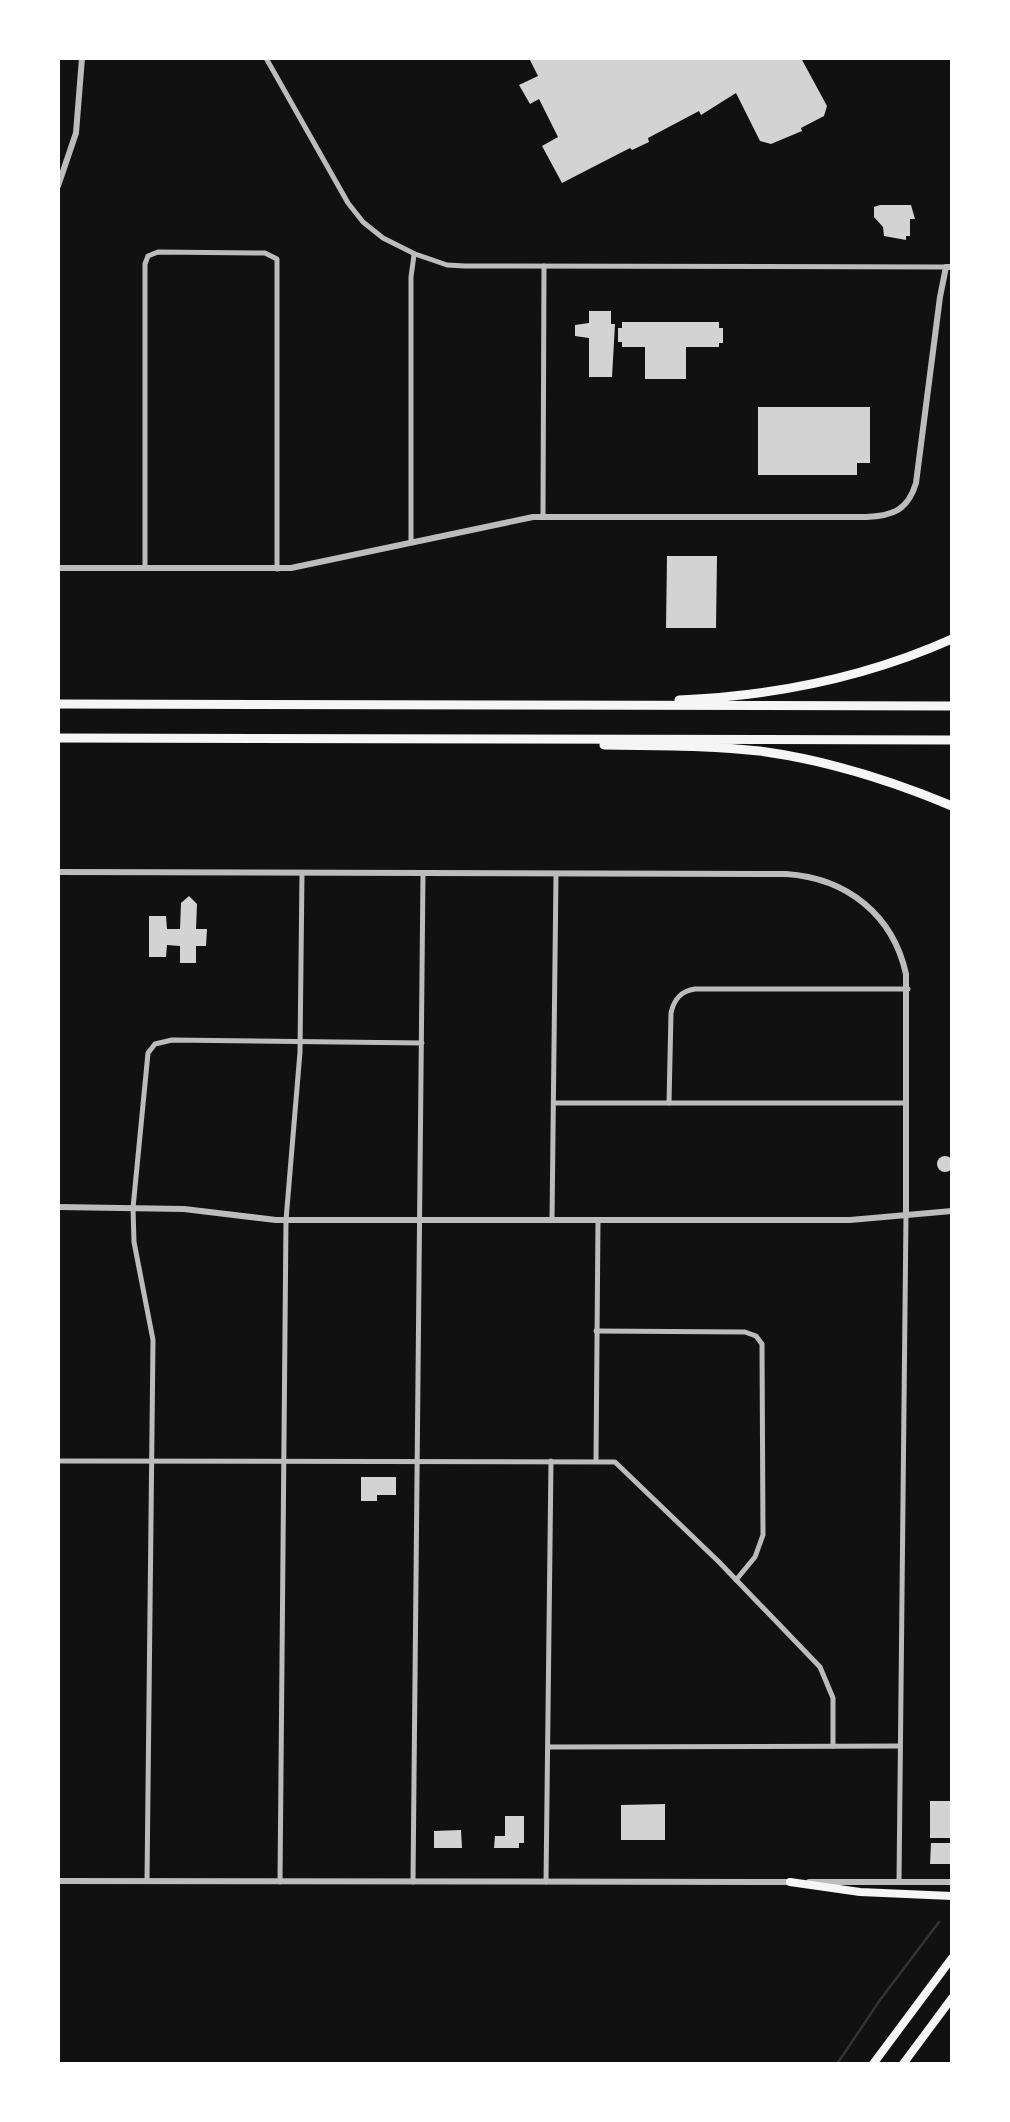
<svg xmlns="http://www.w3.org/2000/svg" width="1010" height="2122" viewBox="0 0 1010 2122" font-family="'Fira Sans Condensed',sans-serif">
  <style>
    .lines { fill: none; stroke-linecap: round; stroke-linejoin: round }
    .stream { stroke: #333; stroke-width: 2.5 }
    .building { fill: #d3d3d3 }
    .minor { stroke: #bcbcbc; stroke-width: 5 }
    .tertiary { stroke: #bcbcbc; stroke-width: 6 }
    .primary { stroke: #f5f5f5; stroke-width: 8 }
    .motorway { stroke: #f5f5f5; stroke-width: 9 }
  </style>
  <rect width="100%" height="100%" fill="#111"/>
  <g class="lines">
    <!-- stream -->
    <polyline class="stream" points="837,2064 880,2000 939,1922"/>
  </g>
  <!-- building -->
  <g class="building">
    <polygon points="529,58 801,58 827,106 824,116 801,128 802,131 771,144 760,141 736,93 701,115 699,111 648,138 649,142 632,150 630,148 562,183 542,146 558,137 539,99 530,104 519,85 538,76"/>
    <polygon points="880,205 911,205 915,219 910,219 910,236 906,236 906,240 884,236 883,227 874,217 874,207"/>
    <polygon points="589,311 611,311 611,324 615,324 612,377 589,377 589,338 575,336 575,325 589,323"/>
    <polygon points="622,322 719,322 719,328 723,328 723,343 719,343 719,347 686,347 686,379 645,379 645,347 622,347 622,342 618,342 618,328 622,328"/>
    <polygon points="758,407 870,407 870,463 857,463 857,475 758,475"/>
    <polygon points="667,556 717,556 716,628 666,628"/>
    <polygon points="189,896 197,904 196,929 207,929 206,946 196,946 196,963 180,963 180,946 167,945 166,957 149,957 149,916 166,916 167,929 180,929 181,903"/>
    <circle cx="945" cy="1164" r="8"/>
    <polygon points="361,1477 396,1477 396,1495 377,1495 377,1501 361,1501"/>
    <rect x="930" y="1801" width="22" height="37"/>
    <polygon points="665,1804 665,1840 621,1840 621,1805"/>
    <polygon points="505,1816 524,1816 524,1843 519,1843 519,1848 494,1848 495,1836 505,1836"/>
    <polygon points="461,1830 462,1848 434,1848 434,1831"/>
    <polygon points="931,1843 952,1843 952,1864 930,1864"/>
  </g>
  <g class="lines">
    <!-- minor -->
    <g class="minor">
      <polyline points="266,58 348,203 363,222 383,238 415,254 447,265 465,266 946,267"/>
      <polyline points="543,517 544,266"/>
      <polyline points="411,542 411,277 414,255"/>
      <polyline points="145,568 145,264 148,256 158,252 265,253 277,259 277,569"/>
      <polyline points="554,1103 906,1103"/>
      <path d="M669,1103L671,1013C674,999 681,991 695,989H908"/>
      <polyline points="552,1220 556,874"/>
      <polyline points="596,1331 745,1332 756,1336 762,1344 763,1535 755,1557 736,1580"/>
      <polyline points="58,1461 615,1462 719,1562 820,1667 833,1698 833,1746"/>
      <polyline points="596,1461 598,1220"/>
      <polyline points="548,1747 900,1746"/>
      <polyline points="147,1881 153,1340 134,1242 133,1208 148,1053 155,1044 172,1040 422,1043"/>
      <polyline points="280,1882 286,1220 300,1052 302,873"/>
      <polyline points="413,1882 423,873"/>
      <polyline points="546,1882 551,1461"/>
      <polyline points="899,1882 906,1215"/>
    </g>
    <!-- tertiary -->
    <g class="tertiary">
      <polyline points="58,186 76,133 82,58"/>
      <path d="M58,568H291L533,517H866C893,516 908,510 916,483L940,297L946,267H952"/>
      <path d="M58,872L786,874C847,878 893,915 906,974V1215"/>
      <polyline points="58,1207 184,1209 276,1220 850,1220 952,1211"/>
      <polyline points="58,1881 791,1882"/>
      <polyline points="809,1882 952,1882"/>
    </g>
    <!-- primary -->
    <g class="primary">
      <polyline points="790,1882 860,1892 952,1896"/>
      <polyline points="873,2064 952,1958"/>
      <polyline points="903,2064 952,1998"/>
    </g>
    <!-- motorway -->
    <g class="motorway">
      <path d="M679,700C773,696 867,677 952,639"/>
      <polyline points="58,704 952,706"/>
      <polyline points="58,738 952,740"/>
      <path d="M604,745C656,746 708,745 759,751C827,760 890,780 952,806"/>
    </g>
  </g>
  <!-- border -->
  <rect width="1010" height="2122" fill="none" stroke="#ffffff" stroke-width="120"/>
</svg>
